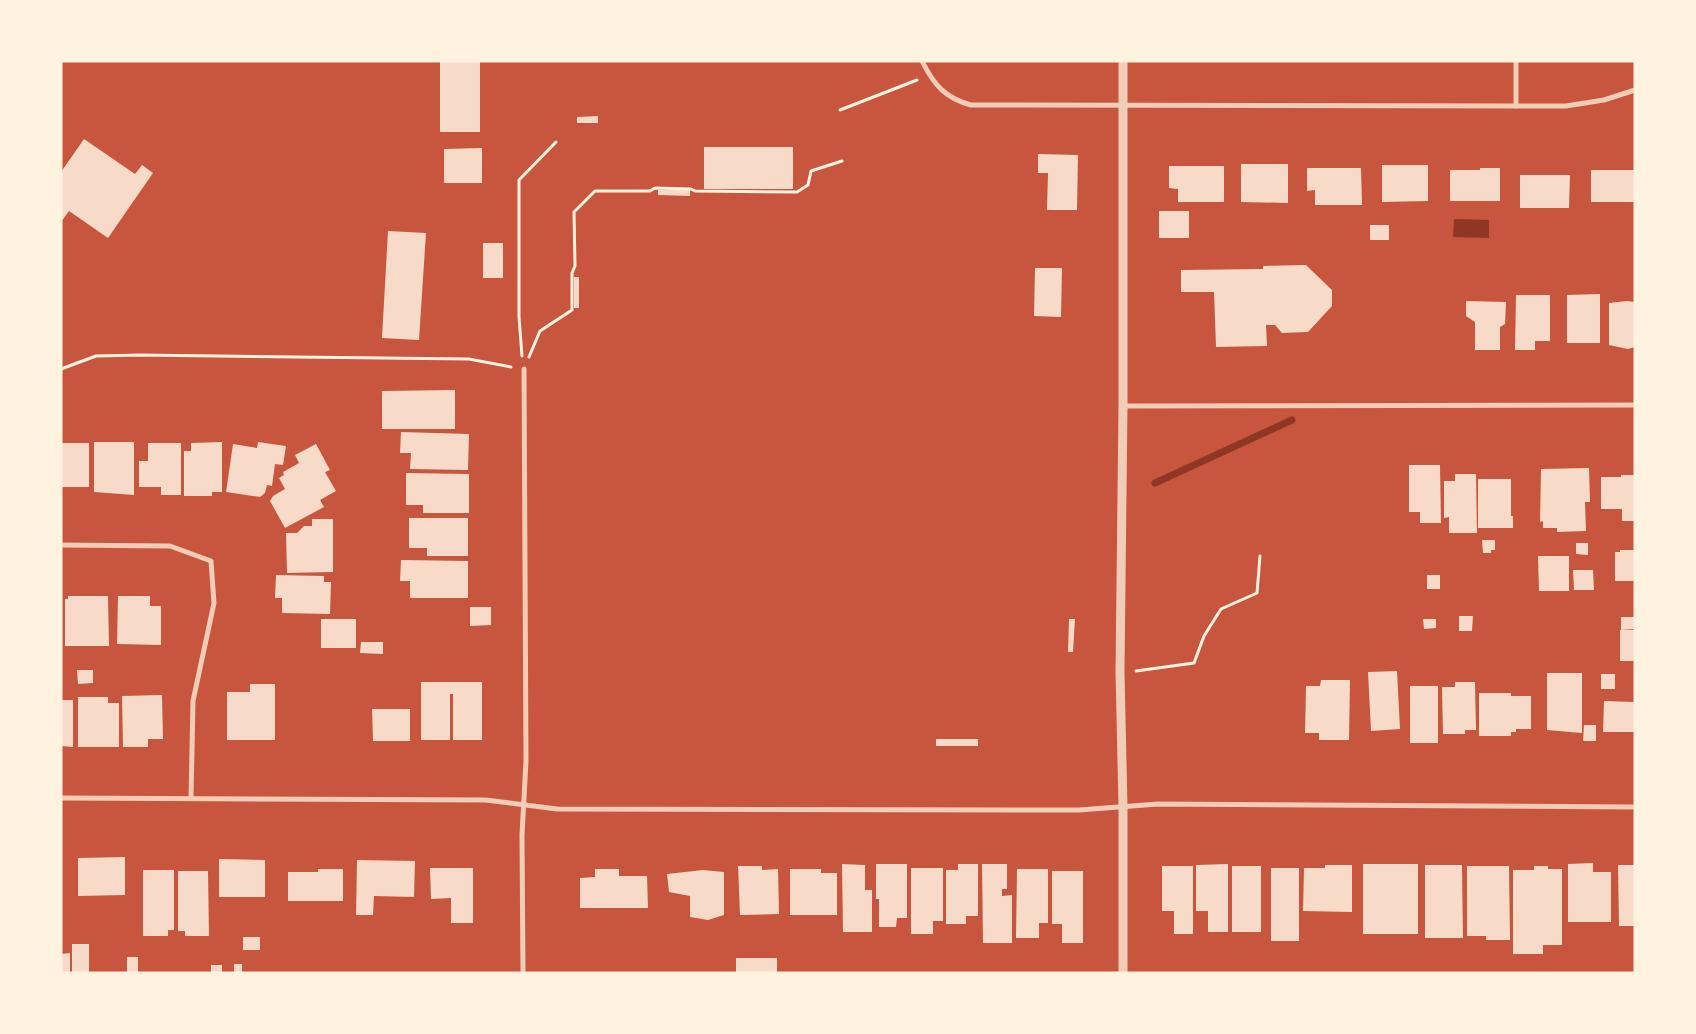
<svg xmlns="http://www.w3.org/2000/svg" width="1696" height="1034" viewBox="0 0 1696 1034" font-family="Jost,sans-serif">
  <style>
    .water { fill: #8f3625 }
    .lines { fill: none; stroke-linecap: round; stroke-linejoin: round }
    .stream { stroke: #8f3625; stroke-width: 7 }
    .building { fill: #f7dbc8 }
    .path { stroke: #fff3e0; stroke-width: 3 }
    .minor { stroke: #f1ccb7; stroke-width: 5 }
    .tertiary { stroke: #f1ccb7; stroke-width: 9 }
  </style>
  <rect width="100%" height="100%" fill="#c8553d"/>
  <!-- water -->
  <polygon class="water" points="1454,219 1489,220 1489,238 1453,237"/>
  <g class="lines">
    <!-- stream -->
    <polyline class="stream" points="1155,483 1292,420"/>
  </g>
  <!-- building -->
  <g class="building">
    <rect x="440" y="61" width="40" height="71"/>
    <polygon points="598,116 598,123 577,123 577,117"/>
    <polygon points="84,139 135,174 142,165 153,173 108,238 69,211 61,222 61,172"/>
    <rect x="704" y="147" width="89" height="42"/>
    <polygon points="482,148 482,183 444,183 444,149"/>
    <polygon points="1038,154 1078,155 1077,210 1047,210 1048,173 1038,173"/>
    <polygon points="1241,164 1288,164 1288,203 1241,202"/>
    <polygon points="1382,165 1428,165 1428,201 1382,202"/>
    <polygon points="1169,166 1224,166 1224,202 1178,202 1178,189 1169,188"/>
    <polygon points="1307,168 1361,168 1362,205 1315,205 1315,190 1307,191"/>
    <polygon points="1480,168 1500,168 1500,201 1450,201 1450,170 1480,170"/>
    <rect x="1591" y="170" width="44" height="32"/>
    <polygon points="1520,175 1570,175 1569,208 1520,208"/>
    <polygon points="658,190 690,190 690,196 658,195"/>
    <rect x="1159" y="211" width="30" height="27"/>
    <rect x="1370" y="225" width="19" height="15"/>
    <polygon points="388,231 426,233 419,340 382,338"/>
    <rect x="483" y="243" width="20" height="35"/>
    <polygon points="1306,265 1332,290 1332,306 1308,332 1282,333 1275,325 1266,325 1267,346 1216,347 1214,292 1181,292 1181,270 1263,269 1263,266"/>
    <polygon points="1035,268 1062,268 1061,317 1034,316"/>
    <rect x="574" y="277" width="5" height="31"/>
    <polygon points="1600,294 1600,343 1567,343 1567,295"/>
    <polygon points="1516,295 1550,295 1550,341 1535,341 1535,350 1515,350"/>
    <polygon points="1466,301 1506,302 1505,324 1500,327 1500,350 1475,350 1475,322 1466,316"/>
    <polygon points="1627,301 1635,302 1635,347 1628,349 1609,345 1609,303"/>
    <polygon points="455,390 455,429 382,429 382,391"/>
    <polygon points="401,432 469,434 468,470 410,469 411,453 400,453"/>
    <polygon points="94,442 134,442 134,495 94,492"/>
    <polygon points="222,442 222,492 212,492 212,496 184,496 184,451 191,451 191,443"/>
    <polygon points="258,442 286,446 283,465 275,464 272,486 267,485 265,493 260,497 226,492 233,444 257,448"/>
    <rect x="61" y="443" width="28" height="44"/>
    <polygon points="148,443 181,443 181,495 161,495 161,487 139,487 139,461 148,461"/>
    <polygon points="316,444 330,470 325,472 336,491 320,500 324,507 285,528 270,501 273,496 285,489 279,478 284,475 283,472 299,463 295,455"/>
    <polygon points="1409,465 1440,465 1441,523 1420,523 1420,512 1409,512"/>
    <polygon points="1589,468 1590,502 1585,502 1586,531 1557,532 1557,528 1543,528 1543,521 1540,522 1541,469"/>
    <polygon points="406,473 469,474 469,513 423,513 423,505 406,505"/>
    <polygon points="1455,474 1476,474 1477,533 1449,533 1449,517 1444,518 1444,481 1455,481"/>
    <polygon points="1621,475 1635,475 1635,521 1622,521 1622,509 1601,509 1601,477 1621,477"/>
    <polygon points="1478,479 1511,479 1511,516 1513,516 1513,528 1478,528"/>
    <polygon points="409,518 468,518 468,556 427,556 427,548 409,548"/>
    <polygon points="312,519 333,519 333,572 287,573 286,533 297,533 304,526 312,526"/>
    <polygon points="1482,540 1495,540 1495,550 1491,550 1491,553 1483,553"/>
    <polygon points="1576,543 1588,543 1588,555 1576,554"/>
    <polygon points="1620,550 1635,550 1635,581 1615,581 1615,552 1620,552"/>
    <polygon points="1538,556 1569,556 1569,591 1539,591"/>
    <polygon points="401,560 468,561 468,598 410,598 410,581 400,581"/>
    <polygon points="1573,570 1593,570 1594,590 1574,590"/>
    <polygon points="276,575 324,576 324,582 331,582 330,614 282,613 282,598 275,598"/>
    <rect x="1427" y="575" width="13" height="14"/>
    <polygon points="68,596 108,596 109,646 65,646 65,599 68,599"/>
    <polygon points="118,596 150,596 150,606 161,606 161,645 117,644"/>
    <polygon points="470,607 491,607 491,625 470,626"/>
    <polygon points="1459,616 1473,616 1472,631 1459,631"/>
    <polygon points="1621,617 1635,617 1635,629 1621,630"/>
    <rect x="321" y="619" width="35" height="29"/>
    <polygon points="1069,619 1075,619 1073,652 1068,652"/>
    <polygon points="1423,619 1436,619 1436,628 1424,629"/>
    <rect x="1620" y="630" width="15" height="31"/>
    <polygon points="361,642 383,642 383,654 360,653"/>
    <polygon points="77,670 93,670 93,683 78,684"/>
    <polygon points="1397,671 1400,729 1371,731 1368,672"/>
    <polygon points="1547,673 1582,673 1582,733 1547,730"/>
    <rect x="1601" y="674" width="14" height="15"/>
    <polygon points="1321,680 1350,680 1349,740 1319,740 1319,733 1305,733 1306,686 1320,686"/>
    <polygon points="421,682 482,682 482,740 453,740 453,694 450,694 450,740 421,740"/>
    <polygon points="1455,682 1475,682 1476,730 1465,730 1465,734 1443,734 1442,687 1455,687"/>
    <polygon points="250,684 275,684 275,740 227,740 227,692 250,692"/>
    <rect x="1410" y="686" width="28" height="57"/>
    <polygon points="1479,693 1511,693 1511,696 1531,696 1531,729 1516,729 1516,732 1511,732 1511,736 1479,736"/>
    <polygon points="162,695 163,739 148,739 148,747 123,747 122,696"/>
    <polygon points="78,697 108,697 108,703 119,703 119,747 78,747"/>
    <polygon points="61,700 73,700 73,747 61,746"/>
    <polygon points="1604,701 1635,702 1635,732 1603,732"/>
    <polygon points="372,709 410,709 410,741 373,741"/>
    <polygon points="1584,725 1596,725 1596,741 1583,741"/>
    <rect x="936" y="739" width="42" height="7"/>
    <polygon points="125,857 125,895 78,896 78,858"/>
    <polygon points="219,859 265,860 265,897 219,897"/>
    <polygon points="357,860 415,861 414,897 374,896 373,915 356,915"/>
    <polygon points="1593,863 1593,872 1611,872 1611,922 1568,922 1568,864"/>
    <polygon points="842,864 865,865 865,890 872,890 872,932 843,932"/>
    <polygon points="876,864 907,864 907,918 897,918 896,927 879,927 879,899 876,899"/>
    <polygon points="958,864 978,864 978,916 966,916 966,924 946,924 946,870 958,870"/>
    <polygon points="982,864 1007,864 1007,889 1002,889 1002,896 1012,895 1012,943 983,943"/>
    <polygon points="1228,864 1228,932 1208,932 1208,911 1196,911 1196,865"/>
    <rect x="1363" y="864" width="55" height="70"/>
    <polygon points="1325,865 1352,865 1352,912 1303,911 1304,868 1325,868"/>
    <polygon points="1425,865 1462,865 1463,938 1425,938"/>
    <polygon points="1618,865 1635,865 1635,926 1619,926"/>
    <polygon points="738,866 762,866 762,870 778,869 779,914 740,915"/>
    <polygon points="1162,866 1193,866 1193,934 1174,934 1174,911 1162,911"/>
    <rect x="1232" y="866" width="29" height="66"/>
    <polygon points="1467,866 1509,866 1510,940 1486,940 1486,936 1467,936"/>
    <polygon points="1534,866 1548,866 1548,869 1562,869 1562,945 1543,945 1543,954 1513,954 1513,870 1534,870"/>
    <polygon points="430,868 473,868 473,923 451,923 451,898 431,899"/>
    <polygon points="911,868 943,868 943,921 933,921 933,934 911,934"/>
    <rect x="1271" y="868" width="28" height="73"/>
    <polygon points="318,869 343,869 343,901 288,901 288,872 318,872"/>
    <polygon points="595,869 619,869 619,876 647,876 648,908 580,908 580,878 595,877"/>
    <polygon points="790,869 821,869 821,873 837,873 837,915 790,915"/>
    <polygon points="1017,869 1048,869 1048,923 1039,923 1039,938 1016,938"/>
    <polygon points="143,870 174,870 174,930 168,930 168,936 143,936"/>
    <polygon points="703,870 724,872 724,915 708,920 690,917 690,896 669,892 667,874"/>
    <polygon points="178,871 208,871 209,936 185,936 185,931 178,931"/>
    <polygon points="1052,871 1083,871 1083,943 1062,943 1062,924 1052,924"/>
    <rect x="243" y="937" width="17" height="13"/>
    <rect x="72" y="944" width="17" height="29"/>
    <polygon points="70,953 70,973 61,973 61,954"/>
    <rect x="127" y="957" width="11" height="15"/>
    <rect x="736" y="958" width="41" height="15"/>
    <rect x="234" y="964" width="8" height="9"/>
    <rect x="211" y="965" width="11" height="8"/>
  </g>
  <g class="lines">
    <!-- path -->
    <g class="path">
      <polyline points="840,110 917,80"/>
      <polyline points="522,356 519,317 519,180 556,142"/>
      <polyline points="529,357 540,331 572,310 572,273 575,266 574,212 595,191 650,191 655,188 691,189 695,191 797,192 808,185 811,171 842,161"/>
      <polyline points="61,369 96,356 140,355 469,359 511,367"/>
      <polyline points="1136,671 1194,663 1204,636 1221,609 1257,593 1260,556"/>
    </g>
    <!-- minor -->
    <g class="minor">
      <path d="M922,61C934,85 945,98 971,105L1566,106L1604,100L1635,90"/>
      <polyline points="1516,106 1516,61"/>
      <polyline points="1123,406 1635,405"/>
      <polyline points="61,545 170,546 211,561 214,603 193,701 191,798"/>
      <polyline points="61,798 486,800 557,809 1079,810 1158,804 1635,807"/>
      <polyline points="523,973 522,835 526,761 524,369"/>
    </g>
    <!-- tertiary -->
    <polyline class="tertiary" points="1123,61 1123,406 1120,672 1123,807 1123,973"/>
  </g>
  <!-- border -->
  <rect width="1696" height="1034" fill="none" stroke="#fff3e0" stroke-width="125"/>
</svg>
